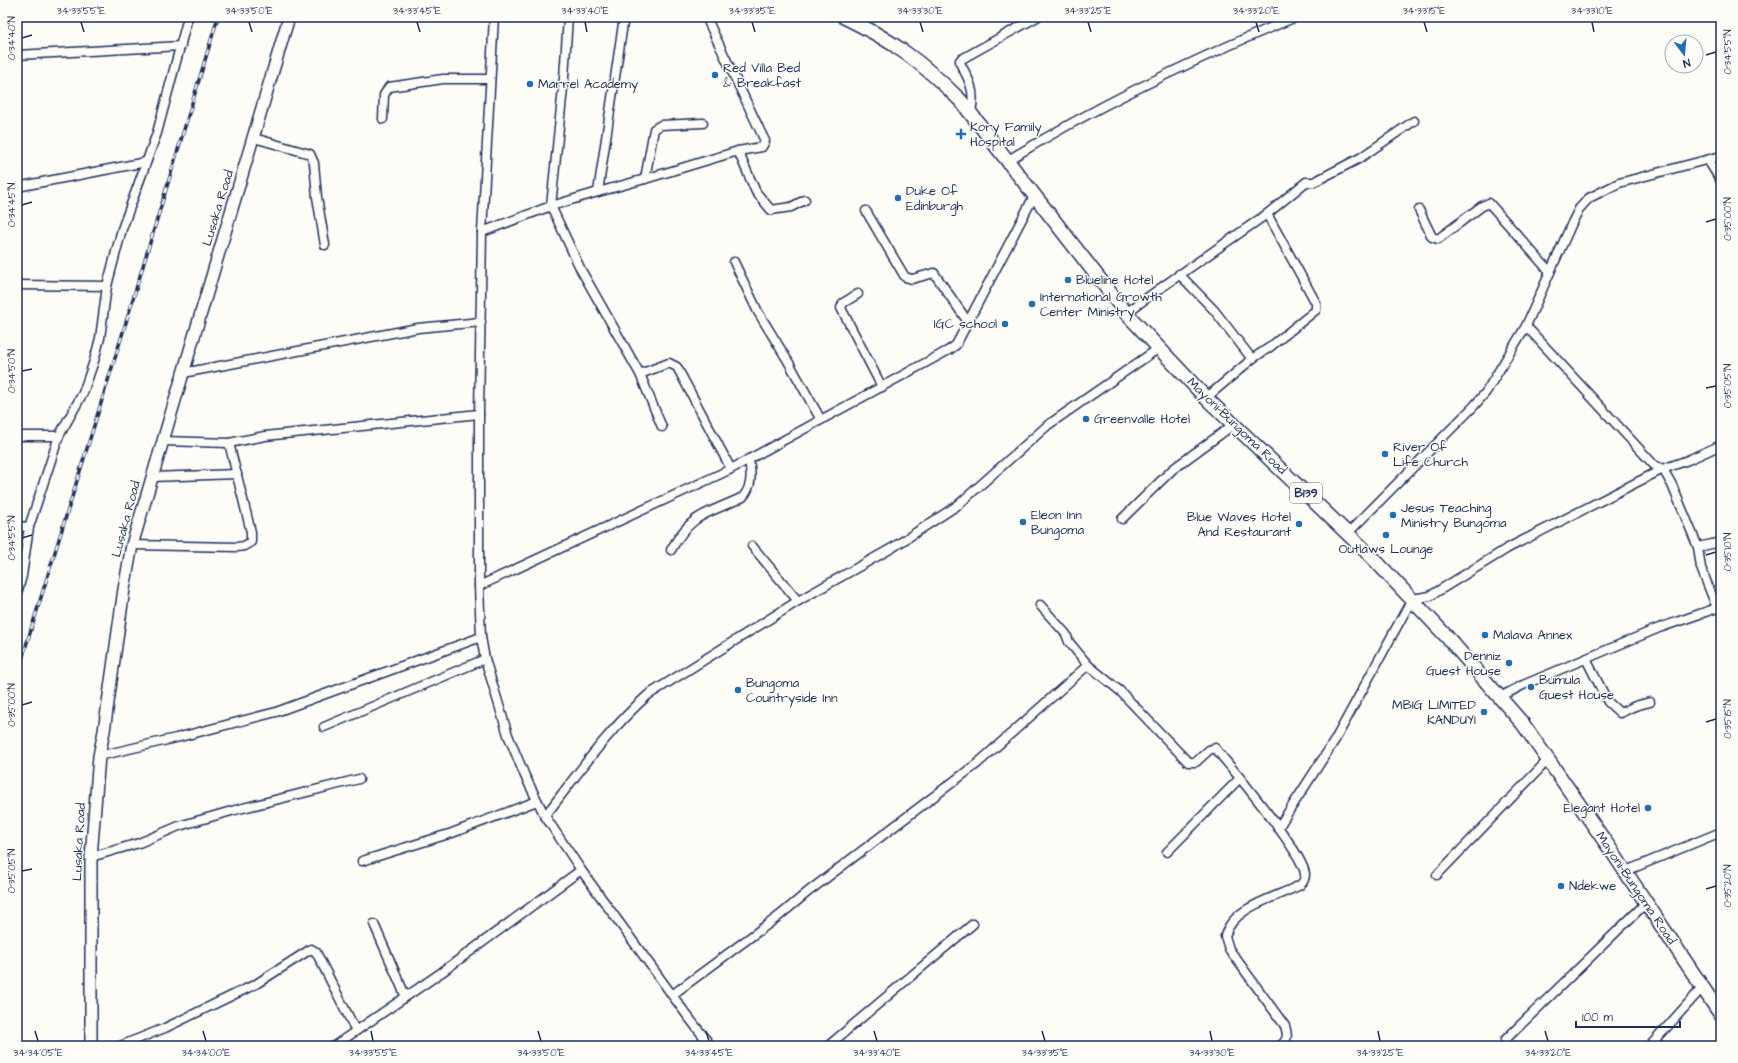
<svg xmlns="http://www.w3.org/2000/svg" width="1738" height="1063" viewBox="0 0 1738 1063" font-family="'Architects Daughter',sans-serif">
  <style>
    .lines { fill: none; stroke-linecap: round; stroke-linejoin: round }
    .street-casing { stroke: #1b2f5e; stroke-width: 11 }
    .secondary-casing { stroke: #1b2f5e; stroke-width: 14 }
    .primary-casing { stroke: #1b2f5e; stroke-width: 16 }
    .street { stroke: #fdfcf7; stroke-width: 8 }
    .secondary { stroke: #fdfcf7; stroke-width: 11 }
    .primary { stroke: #fdfcf7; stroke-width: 13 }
    .rail-casing { stroke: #1b2f5e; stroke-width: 3.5 }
    .rail { stroke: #fdfcf7; stroke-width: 2; stroke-dasharray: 6; stroke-linecap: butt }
    .ticks { fill: none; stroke: #1b2f5e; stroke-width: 1.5 }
    .poi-dot { fill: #1f6fb2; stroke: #fdfcf7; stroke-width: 1.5 }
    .labels { text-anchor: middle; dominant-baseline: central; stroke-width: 3; stroke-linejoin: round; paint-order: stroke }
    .shield { fill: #fdfcf7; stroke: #5f6c8c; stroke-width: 1 }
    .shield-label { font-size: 12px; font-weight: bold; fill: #1b2f5e }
    .poi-label { font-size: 13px; fill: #1b2f5e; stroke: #fdfcf7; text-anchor: start }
    .street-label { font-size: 13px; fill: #1b2f5e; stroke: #fdfcf7 }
    .neatline { fill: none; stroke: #1b2f5e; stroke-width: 1.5 }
    .ticks-label { font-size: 10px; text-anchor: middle; fill: #1b2f5e }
  </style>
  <rect width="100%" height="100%" fill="#fdfcf7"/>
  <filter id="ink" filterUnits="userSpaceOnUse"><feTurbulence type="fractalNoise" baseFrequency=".025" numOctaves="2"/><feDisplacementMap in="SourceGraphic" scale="8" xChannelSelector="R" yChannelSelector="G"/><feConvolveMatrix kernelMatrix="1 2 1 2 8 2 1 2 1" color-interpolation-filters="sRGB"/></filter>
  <g filter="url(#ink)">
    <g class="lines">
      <defs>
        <g id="street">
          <polyline points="494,17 482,232 479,414 479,586 481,637 485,659 508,735 525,776 545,816 581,870 686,1014 711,1046"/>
          <polyline points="568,17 564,78 551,206 581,270 640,374 662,427"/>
          <polyline points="17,55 181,46"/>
          <path d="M971,111C976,92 969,79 960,63V60L1037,17"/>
          <polyline points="383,119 384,95 389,87 443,79 489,79"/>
          <polyline points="254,138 310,154 314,163 317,197 325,245"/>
          <polyline points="738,151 756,192 771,210 791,207 805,200"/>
          <polyline points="1708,160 1721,181"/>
          <path d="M1007,161C1099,104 1196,58 1296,17"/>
          <polyline points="645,179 654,129 661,125 703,123"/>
          <polyline points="17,187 146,162"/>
          <polyline points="598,192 624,17"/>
          <polyline points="1419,210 1432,237 1438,239 1482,206 1489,203 1550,272"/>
          <polyline points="866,211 905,277 912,279 934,273 968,322"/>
          <polyline points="482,232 551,206 598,192 645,179 738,151 762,147 765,141 706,17"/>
          <polyline points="734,262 758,312 788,361 821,420"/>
          <polyline points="1179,274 1214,310 1252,359"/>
          <polyline points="17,285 107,286"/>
          <polyline points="858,294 843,303 841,308 882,387"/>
          <polyline points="1126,313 1162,287 1267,214"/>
          <polyline points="183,373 418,328 481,322"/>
          <polyline points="640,374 669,363 677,367 731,469"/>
          <polyline points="1206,398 1252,359 1270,347 1316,310 1316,303 1267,214 1306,182 1314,182 1360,158 1414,121"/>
          <polyline points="17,436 59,436"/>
          <polyline points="164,441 229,443 265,436 479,414"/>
          <polyline points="152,477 237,474"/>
          <polyline points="1122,519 1173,469 1233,425"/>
          <polyline points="17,526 29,527"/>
          <polyline points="1348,533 1474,406 1486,392 1526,326 1572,223 1579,209 1589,198 1619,183 1721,156"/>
          <polyline points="132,545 237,547 244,546 251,542 251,532 229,443"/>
          <polyline points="752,546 798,601"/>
          <polyline points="1698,547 1721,542"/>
          <path d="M671,550C692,512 708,514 743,497C753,485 751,473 749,459"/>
          <polyline points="479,586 731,469 949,350 956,345 1034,196"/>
          <polyline points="17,594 22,576 29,527 59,436 83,393 94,361 100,338 107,286 122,229 157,133 188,17"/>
          <polyline points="1040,605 1066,634 1069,642 1088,665 1120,691 1188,762 1196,762 1209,750 1215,748 1240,778 1167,852"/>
          <polyline points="1586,659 1608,702 1620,713 1635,706 1650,702"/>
          <polyline points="1500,697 1523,685 1659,628 1717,608 1701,568 1698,547 1672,485 1663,469 1654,465 1526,326"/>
          <polyline points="324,727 485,659"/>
          <polyline points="99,756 176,738 276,712 481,637"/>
          <path d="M1240,778C1254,796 1303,855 1305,874C1305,879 1304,882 1300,885C1276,898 1233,906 1225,936L1229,949L1285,1026C1288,1035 1288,1040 1280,1046"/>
          <path d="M545,816C577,775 608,730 648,695L798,601L892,548L958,505L1048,425L1159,348"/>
          <polyline points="1278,828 1335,740 1412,599 1430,596 1508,548 1663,469 1688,460 1721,445"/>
          <polyline points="91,857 139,843 179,826 235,810 359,779"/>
          <polyline points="362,861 452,833 537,801"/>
          <polyline points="1626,871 1721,832"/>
          <polyline points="1437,875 1548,760"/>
          <polyline points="374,924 405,995"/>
          <polyline points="672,995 779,916 809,891 978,763 1088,665"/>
          <polyline points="1505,1040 1646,903"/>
          <polyline points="120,1046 165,1028 256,984 311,949 316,952 356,1031"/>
          <polyline points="334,1046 442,972 581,870"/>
          <polyline points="828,1046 973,924"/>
          <polyline points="1650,1046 1702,988"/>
        </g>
        <polyline id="secondary" points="91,1046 91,857 99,756 104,731 124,589 132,545 289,17"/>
        <path id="primary" d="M844,17C892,40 923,63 961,101L1126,313L1206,398L1372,557L1448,638L1523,724L1613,853L1721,1015"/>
      </defs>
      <!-- street casing -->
      <use href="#street" class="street-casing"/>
      <!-- secondary casing -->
      <use href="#secondary" class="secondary-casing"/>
      <!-- primary casing -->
      <use href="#primary" class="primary-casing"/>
      <!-- street -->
      <use href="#street" class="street"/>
      <!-- secondary -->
      <use href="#secondary" class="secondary"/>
      <!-- primary -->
      <use href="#primary" class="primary"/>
      <defs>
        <polyline id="rail" points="17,675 127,319 218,17"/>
      </defs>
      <!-- rail casing -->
      <use href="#rail" class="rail-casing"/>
      <!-- rail -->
      <use href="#rail" class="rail"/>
    </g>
  </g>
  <!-- ticks -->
  <path class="ticks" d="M81,22L84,32M249,22L252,32M417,22L420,32M585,22L587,32M752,22L755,32M920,22L923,32M1088,22L1091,32M1256,22L1259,32M1424,22L1427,32M1592,22L1594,32M22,38L32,35M1706,55L1716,52M22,205L32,202M1706,222L1716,219M22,371L32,369M1706,388L1716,386M22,538L32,535M1706,555L1716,552M22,705L32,702M1706,722L1716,719M22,871L32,869M1706,889L1716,886M35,1031L38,1041M203,1031L206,1041M371,1031L373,1041M538,1031L541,1041M706,1031L709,1041M874,1031L877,1041M1042,1031L1045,1041M1210,1031L1212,1041M1378,1031L1380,1041M1545,1031L1548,1041"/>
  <!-- markers -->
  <g class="poi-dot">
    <circle cx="715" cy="75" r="4"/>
    <circle cx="530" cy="84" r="4"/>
    <path d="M959 128h4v4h4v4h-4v4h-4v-4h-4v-4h4z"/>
    <circle cx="898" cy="198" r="4"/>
    <circle cx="1068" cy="280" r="4"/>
    <circle cx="1032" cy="304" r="4"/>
    <circle cx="1005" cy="324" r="4"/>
    <circle cx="1086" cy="419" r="4"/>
    <circle cx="1385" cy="454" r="4"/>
    <circle cx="1393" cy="515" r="4"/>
    <circle cx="1023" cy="522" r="4"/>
    <circle cx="1299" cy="524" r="4"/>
    <circle cx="1386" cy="535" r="4"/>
    <circle cx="1485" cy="635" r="4"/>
    <circle cx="1509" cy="663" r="4"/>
    <circle cx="1531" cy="687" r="4"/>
    <circle cx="738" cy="690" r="4"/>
    <circle cx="1484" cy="712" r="4"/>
    <circle cx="1648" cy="808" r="4"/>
    <circle cx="1561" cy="886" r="4"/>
  </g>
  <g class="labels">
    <!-- shield labels -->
    <rect class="shield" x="1290" y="483" width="32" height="20" rx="3"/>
    <g class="shield-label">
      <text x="1306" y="493">B139</text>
    </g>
    <!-- poi labels -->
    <g class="poi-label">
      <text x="723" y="68">Red Villa Bed<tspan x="723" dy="15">&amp; Breakfast</tspan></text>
      <text x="538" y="84">Marrel Academy</text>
      <text x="970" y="127">Kory Family<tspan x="970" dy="15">Hospital</tspan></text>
      <text x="906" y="191">Duke Of<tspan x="906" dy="15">Edinburgh</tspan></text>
      <text x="1076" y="280">Blueline Hotel</text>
      <text x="1040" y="297">International Growth<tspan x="1040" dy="15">Center Ministry</tspan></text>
      <text x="997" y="324" text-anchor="end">IGC school</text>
      <text x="1094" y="419">Greenvalle Hotel</text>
      <text x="1393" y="447">River Of<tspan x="1393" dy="15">Life Church</tspan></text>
      <text x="1401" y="508">Jesus Teaching<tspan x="1401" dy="15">Ministry Bungoma</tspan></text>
      <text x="1031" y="515">Eleon Inn<tspan x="1031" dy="15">Bungoma</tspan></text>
      <text x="1291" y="517" text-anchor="end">Blue Waves Hotel<tspan x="1291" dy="15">And Restaurant</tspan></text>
      <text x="1386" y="549" text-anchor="middle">Outlaws Lounge</text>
      <text x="1493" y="635">Malava Annex</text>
      <text x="1501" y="656" text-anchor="end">Denniz<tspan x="1501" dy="15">Guest House</tspan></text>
      <text x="1539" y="680">Bumula<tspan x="1539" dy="15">Guest House</tspan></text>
      <text x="746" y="683">Bungoma<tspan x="746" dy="15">Countryside Inn</tspan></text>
      <text x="1476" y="705" text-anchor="end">MBIG LIMITED<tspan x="1476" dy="15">KANDUYI</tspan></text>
      <text x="1640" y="808" text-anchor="end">Elegant Hotel</text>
      <text x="1569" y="886">Ndekwe</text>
    </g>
    <!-- street labels -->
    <g class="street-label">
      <text transform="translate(218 208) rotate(-73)">Lusaka Road</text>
      <text transform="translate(1237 426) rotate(44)">Mayoni-Bungoma Road</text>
      <text transform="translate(126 519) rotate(-75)">Lusaka Road</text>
      <text transform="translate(79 842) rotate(-87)">Lusaka Road</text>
      <text transform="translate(1636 888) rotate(56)">Mayoni-Bungoma Road</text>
    </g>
  </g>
  <!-- margin -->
  <rect width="1738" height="1063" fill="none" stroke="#fdfcf7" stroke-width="44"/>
  <!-- north arrow -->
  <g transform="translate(1684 54) rotate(164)"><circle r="19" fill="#fdfcf7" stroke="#a3aaba"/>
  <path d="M0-3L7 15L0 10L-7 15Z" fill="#1f6fb2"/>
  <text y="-6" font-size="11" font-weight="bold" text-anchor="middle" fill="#1b2f5e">N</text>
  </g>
  <!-- scale -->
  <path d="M1576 1021v6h104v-6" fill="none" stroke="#1b2f5e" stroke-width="2"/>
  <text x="1582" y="1021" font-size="12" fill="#1b2f5e" stroke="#fdfcf7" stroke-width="3" paint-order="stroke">100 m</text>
  <rect x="22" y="22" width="1694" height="1019" class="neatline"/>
  <g class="ticks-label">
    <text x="81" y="14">34°33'55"E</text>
    <text x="249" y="14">34°33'50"E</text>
    <text x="417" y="14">34°33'45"E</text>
    <text x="585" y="14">34°33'40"E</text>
    <text x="752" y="14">34°33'35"E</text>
    <text x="920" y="14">34°33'30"E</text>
    <text x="1088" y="14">34°33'25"E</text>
    <text x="1256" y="14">34°33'20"E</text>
    <text x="1424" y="14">34°33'15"E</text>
    <text x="1592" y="14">34°33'10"E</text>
    <text transform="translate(11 38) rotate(-90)" y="4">0°34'40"N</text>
    <text transform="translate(1727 52) rotate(-90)" y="4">0°34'55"N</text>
    <text transform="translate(11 205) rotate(-90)" y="4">0°34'45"N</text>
    <text transform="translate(1727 219) rotate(-90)" y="4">0°35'00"N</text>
    <text transform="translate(11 371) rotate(-90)" y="4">0°34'50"N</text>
    <text transform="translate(1727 386) rotate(-90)" y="4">0°35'05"N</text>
    <text transform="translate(11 538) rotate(-90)" y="4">0°34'55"N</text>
    <text transform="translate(1727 552) rotate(-90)" y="4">0°35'10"N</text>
    <text transform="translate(11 705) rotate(-90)" y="4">0°35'00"N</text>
    <text transform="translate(1727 719) rotate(-90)" y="4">0°35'15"N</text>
    <text transform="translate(11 871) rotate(-90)" y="4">0°35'05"N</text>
    <text transform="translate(1727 886) rotate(-90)" y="4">0°35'20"N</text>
    <text x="38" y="1056">34°34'05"E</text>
    <text x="206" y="1056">34°34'00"E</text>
    <text x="373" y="1056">34°33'55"E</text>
    <text x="541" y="1056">34°33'50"E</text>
    <text x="709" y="1056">34°33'45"E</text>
    <text x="877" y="1056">34°33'40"E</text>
    <text x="1045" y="1056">34°33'35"E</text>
    <text x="1212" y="1056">34°33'30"E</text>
    <text x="1380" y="1056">34°33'25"E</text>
    <text x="1548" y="1056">34°33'20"E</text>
  </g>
</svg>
